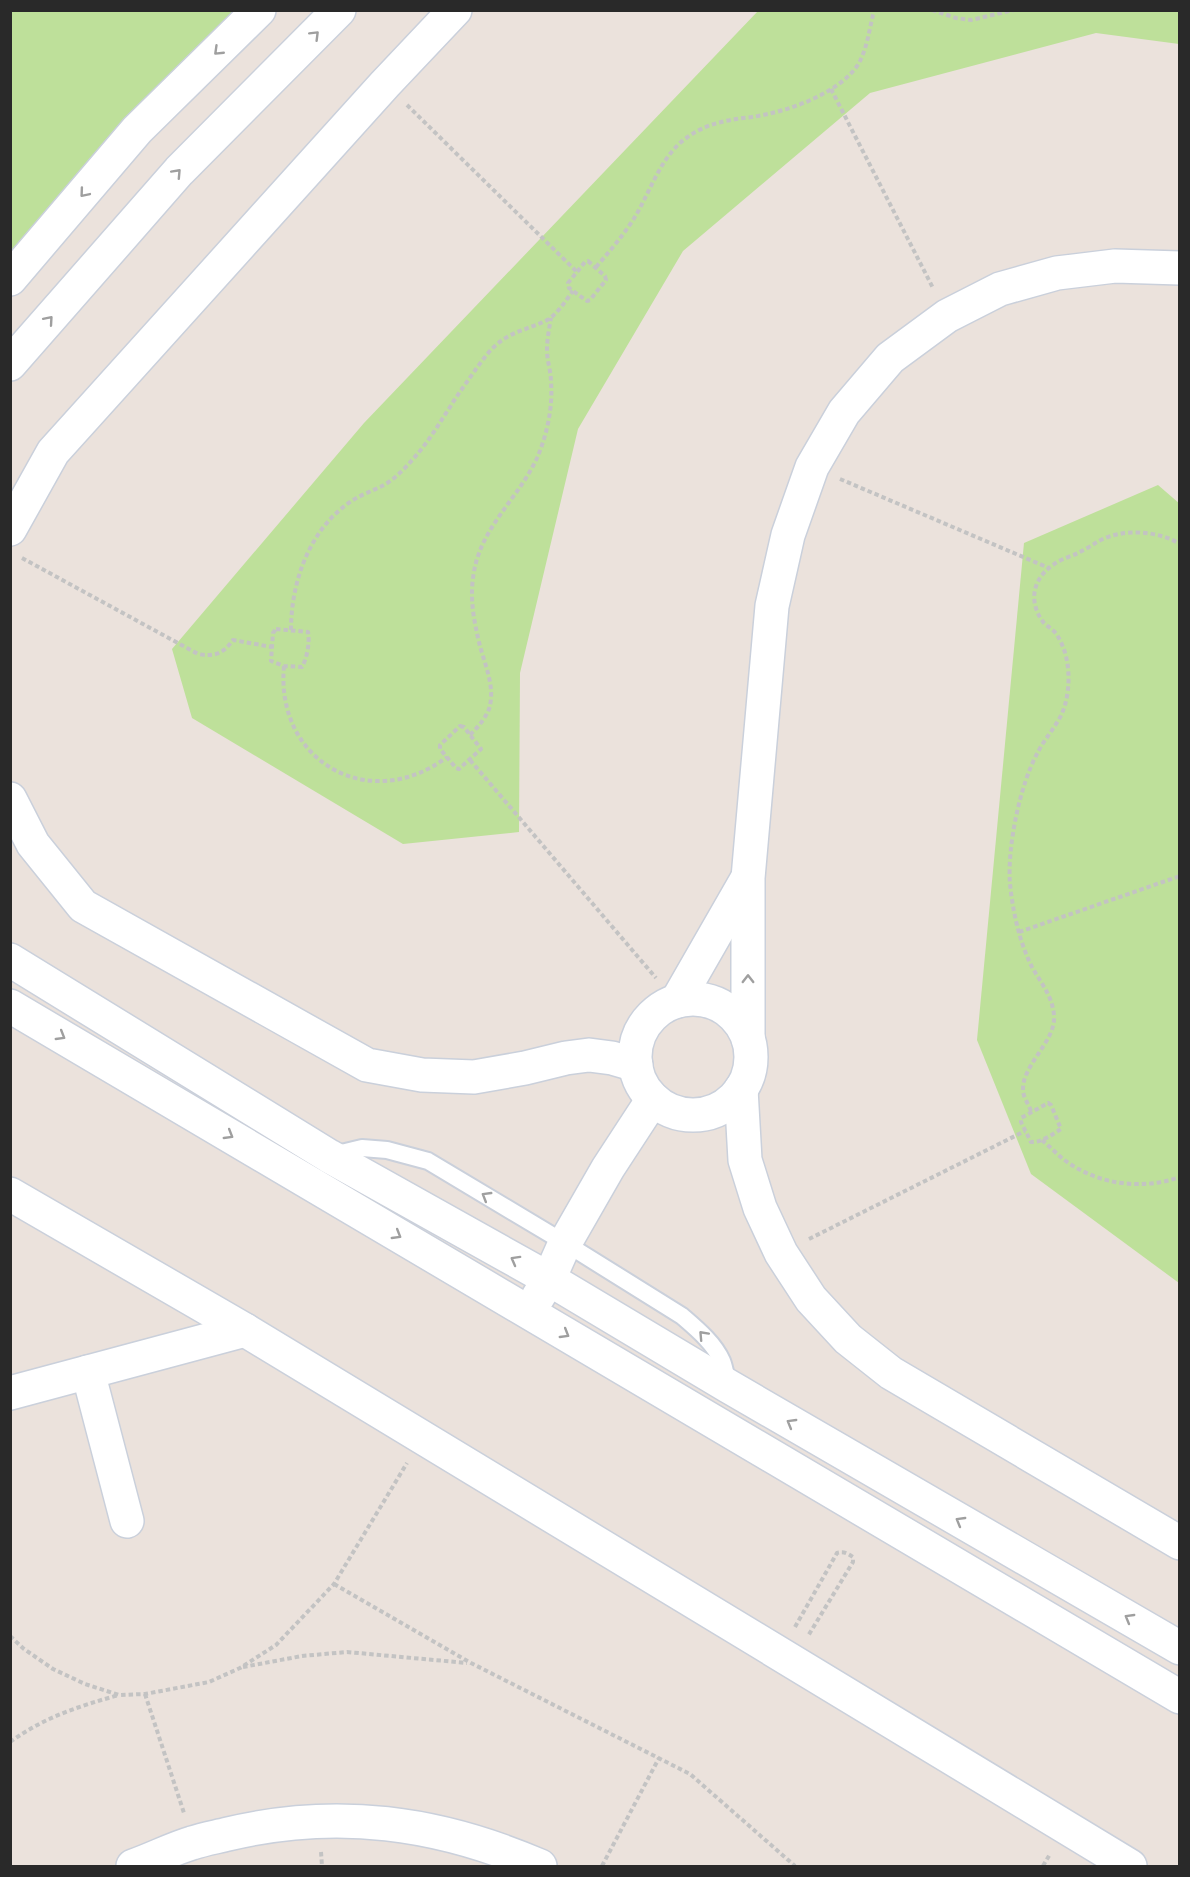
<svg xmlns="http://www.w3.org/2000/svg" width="1190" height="1877" viewBox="0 0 1190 1877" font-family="'Titillium Web',sans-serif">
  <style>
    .green { fill: #bee09a }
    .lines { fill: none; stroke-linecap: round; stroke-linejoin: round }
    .service-casing { stroke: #cad0db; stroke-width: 20 }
    .minor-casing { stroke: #cad0db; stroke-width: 36 }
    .path { stroke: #c3c3c3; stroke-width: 4; stroke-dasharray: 4.5 3; stroke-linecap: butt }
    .service { stroke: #fff; stroke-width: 16 }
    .minor { stroke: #fff; stroke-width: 33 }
    .oneway { stroke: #9f9f9f }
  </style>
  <rect width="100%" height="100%" fill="#ebe2dc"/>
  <!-- green -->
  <g class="green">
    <polygon points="11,11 251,11 11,256"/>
    <polygon points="758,11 1179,11 1179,44 1096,33 870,93 683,251 578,429 520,673 519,832 403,844 192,718 172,649 364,423"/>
    <polygon points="1158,485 1180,504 1179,1283 1031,1174 977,1040 1024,543"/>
  </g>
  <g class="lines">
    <defs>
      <path id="service" d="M333,1155L362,1148L387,1150L428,1161L565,1243L682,1316C697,1329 714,1343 722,1361C725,1368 726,1378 728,1386"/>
      <g id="minor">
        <polyline points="10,279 137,130 259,10"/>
        <polyline points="10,364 179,171 339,10"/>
        <polyline points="10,529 53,452 385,84 455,10"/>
        <polyline points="10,799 33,844 83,906 367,1065 422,1075 474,1077 525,1068 566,1058 589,1055 612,1058 636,1065"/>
        <polyline points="10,960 329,1156 549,1279 728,1386 1180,1648"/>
        <circle cx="693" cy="1057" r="58"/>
        <polyline points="677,1001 747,879"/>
        <polyline points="10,1006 1180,1697"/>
        <polyline points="748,1038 748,878 772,606 788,535 812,467 844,412 890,358 947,316 1000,289 1057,273 1115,266 1180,268"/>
        <polyline points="741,1089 745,1160 760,1208 781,1253 811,1299 848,1339 891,1373 1180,1543"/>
        <polyline points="10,1194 245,1330 1130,1866"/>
        <polyline points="538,1297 549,1279 565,1243 608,1168 653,1099"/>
        <polyline points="88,1372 127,1521"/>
        <polyline points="10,1393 245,1330"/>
        <path d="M133,1866C153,1859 172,1849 192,1843C204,1839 216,1837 228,1834C337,1808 438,1822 540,1866"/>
      </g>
    </defs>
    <!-- service casing -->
    <use href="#service" class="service-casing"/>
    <!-- minor casing -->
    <use href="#minor" class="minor-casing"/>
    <!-- path -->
    <g class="path">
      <polyline points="932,10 956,18 971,20 1014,10"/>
      <polyline points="831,89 933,288"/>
      <polyline points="407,105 577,272"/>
      <polygon points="588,261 605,276 606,280 590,300 587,301 569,288 568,283 585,262"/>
      <path d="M596,267C609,252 622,237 633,220C649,195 658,163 680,143C702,124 725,120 752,117C786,112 840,94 859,63C867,48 869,31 873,15L875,10"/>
      <polyline points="840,479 1049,568"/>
      <path d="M22,558L198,654C214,657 223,654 233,640L272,647"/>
      <path d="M276,629L308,632C310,642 307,658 302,667L284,666L271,661L273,633Z"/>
      <path d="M291,630C291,584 308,533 346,505C357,496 370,492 382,486C396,479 409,464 419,452C431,438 440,422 450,407C458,394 467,382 476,369C482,361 488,352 496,345C513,330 531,329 549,319C558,313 566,300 573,291"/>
      <path d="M284,666C275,762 370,815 447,757"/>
      <polygon points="460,726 464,727 481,749 459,769 456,768 440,749 440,745"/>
      <path d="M470,735C478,727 485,719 489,709C496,687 484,663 479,642C474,621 470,600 473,578C479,528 517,501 537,458C547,435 553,407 551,382C551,371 547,361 547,350C547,340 549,329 551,318"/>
      <polyline points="470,760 656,978"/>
      <polyline points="1019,932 1180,876"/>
      <path d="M1048,1103L1051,1105L1061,1129C1053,1134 1041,1143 1031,1142L1021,1122V1118Z"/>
      <path d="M1031,1111C1029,1105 1023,1097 1023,1090C1022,1065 1056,1041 1054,1016C1053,997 1041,983 1032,967C1019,941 1013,912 1010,884C1007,847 1020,784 1038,752C1046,736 1060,723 1065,705C1071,683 1070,655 1057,635C1054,630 1048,627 1044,623C1028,603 1032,579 1053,565C1060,559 1070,557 1078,553C1084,550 1091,546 1097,542C1121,528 1157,530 1180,544"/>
      <path d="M1042,1140C1049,1146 1056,1153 1063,1159C1096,1184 1140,1191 1180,1177"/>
      <polyline points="809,1239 1025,1131"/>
      <polyline points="334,1584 471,1663 690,1774 795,1866"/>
      <path d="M795,1627L837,1553C843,1551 847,1553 853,1557V1562L808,1636"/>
      <polyline points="10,1636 24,1649 53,1669 85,1684 119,1695 145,1694 209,1682 240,1668 276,1645 334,1584 407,1463"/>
      <polyline points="243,1667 302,1656 347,1652 467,1663"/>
      <polyline points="145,1694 184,1813"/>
      <path d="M10,1742C45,1717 79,1706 119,1695"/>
      <polyline points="321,1852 322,1866"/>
      <polyline points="602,1866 659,1758"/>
      <polyline points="1043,1866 1050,1854"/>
    </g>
    <!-- service -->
    <use href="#service" class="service"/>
    <!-- minor -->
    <use href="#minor" class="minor"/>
  </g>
  <!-- one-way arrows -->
  <defs><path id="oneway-chevron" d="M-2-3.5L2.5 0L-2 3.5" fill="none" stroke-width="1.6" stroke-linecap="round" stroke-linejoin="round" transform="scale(1.5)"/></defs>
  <g class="oneway">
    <use href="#oneway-chevron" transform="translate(315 35) rotate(-45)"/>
    <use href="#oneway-chevron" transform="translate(218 51) rotate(136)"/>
    <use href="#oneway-chevron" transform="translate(177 173) rotate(-47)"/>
    <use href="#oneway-chevron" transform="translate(84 193) rotate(130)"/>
    <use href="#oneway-chevron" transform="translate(49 320) rotate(-49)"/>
    <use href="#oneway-chevron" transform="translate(748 979) rotate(-90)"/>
    <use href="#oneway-chevron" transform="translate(61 1036) rotate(31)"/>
    <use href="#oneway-chevron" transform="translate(229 1135) rotate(31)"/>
    <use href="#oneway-chevron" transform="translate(486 1196) rotate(-149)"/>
    <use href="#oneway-chevron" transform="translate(397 1235) rotate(31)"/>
    <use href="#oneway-chevron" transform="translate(515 1260) rotate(-151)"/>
    <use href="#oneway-chevron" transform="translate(565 1334) rotate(31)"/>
    <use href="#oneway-chevron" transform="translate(703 1335) rotate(-133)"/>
    <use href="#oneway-chevron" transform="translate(791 1423) rotate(-150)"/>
    <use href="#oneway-chevron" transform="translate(960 1521) rotate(-150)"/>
    <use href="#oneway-chevron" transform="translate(1129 1618) rotate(-150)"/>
  </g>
  <!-- border -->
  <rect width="1190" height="1877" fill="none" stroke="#292929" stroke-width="24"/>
</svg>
